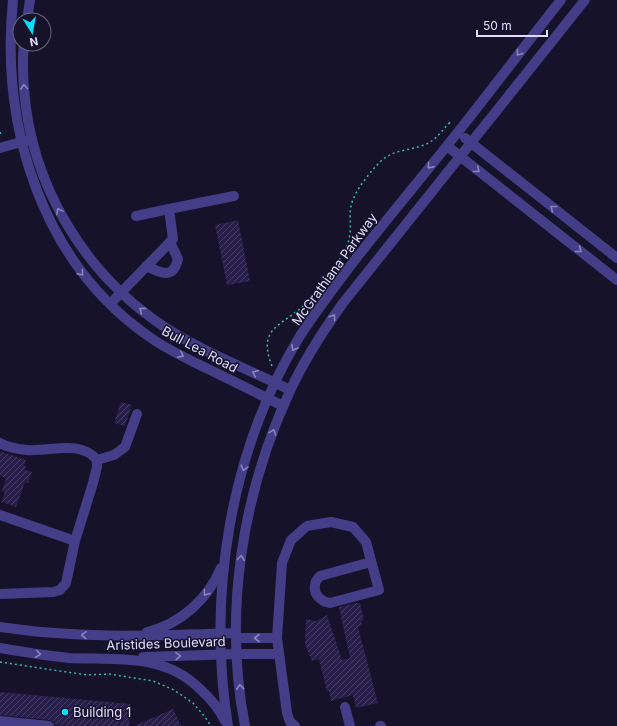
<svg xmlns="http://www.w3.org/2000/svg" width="617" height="726" viewBox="0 0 617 726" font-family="Inter,sans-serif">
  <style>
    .building { fill: url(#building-hatch) }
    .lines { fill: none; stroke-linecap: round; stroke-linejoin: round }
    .path { stroke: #35b9b5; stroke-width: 1.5; stroke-dasharray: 2 3; stroke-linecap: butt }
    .minor { stroke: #433e87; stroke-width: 10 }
    .oneway { stroke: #8a85bd }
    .poi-dot { fill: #0ed9f8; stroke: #16122a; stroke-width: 1.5 }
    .labels { text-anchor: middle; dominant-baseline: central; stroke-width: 3; stroke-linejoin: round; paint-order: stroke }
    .street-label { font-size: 13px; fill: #e0dbfe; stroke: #16122a }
    .poi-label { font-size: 13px; fill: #e0dbfe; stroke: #16122a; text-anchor: start }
  </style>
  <defs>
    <pattern id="building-hatch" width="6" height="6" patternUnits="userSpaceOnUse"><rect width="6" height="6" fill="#281e4a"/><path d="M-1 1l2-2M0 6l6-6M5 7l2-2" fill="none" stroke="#473e65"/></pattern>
  </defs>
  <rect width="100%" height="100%" fill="#16122a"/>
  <!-- building -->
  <g class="building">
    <polygon points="238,220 250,281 227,285 215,225"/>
    <polygon points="121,402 132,405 125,426 114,423"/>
    <polygon points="0,451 26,460 24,466 26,466 25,470 32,472 28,483 25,482 16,507 1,502 5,492 2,491 6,479 0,475"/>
    <polygon points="356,603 360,603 364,620 361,621 362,625 358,627 378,703 356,708 353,695 331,701 329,691 327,692 319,659 312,661 305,644 306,619 316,621 327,615 342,660 350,658 339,607"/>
    <polygon points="0,692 131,704 129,726 65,726 55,725 53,721 50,720 0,715"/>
    <polygon points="173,709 181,726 134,726"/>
  </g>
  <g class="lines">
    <!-- path -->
    <g class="path">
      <polyline points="449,124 451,120"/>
      <polyline points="0,132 1,135"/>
      <path d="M272,366C256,326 284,326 305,304C316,293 325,278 335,266C342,256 349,246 350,233C351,224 349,214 351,206C354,191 371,171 381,161C394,149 409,151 424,145C435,141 441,132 449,123"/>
      <polyline points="0,662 87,675 109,674 153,681 174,690 193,703 205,717 211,726"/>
    </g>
    <!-- minor -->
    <g class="minor">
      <path d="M13,0C0,129 43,264 151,338C168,350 186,358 204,367C231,380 257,393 283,406"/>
      <polyline points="27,20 30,0"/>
      <path d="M24,44C22,59 23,74 24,89C31,185 84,273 163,326C202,352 248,369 290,390"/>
      <polyline points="465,138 617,258"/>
      <polyline points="447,146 617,280"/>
      <polyline points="0,148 32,139"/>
      <polyline points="136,216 169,209"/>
      <path d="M146,266C161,273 173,280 178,259L170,242"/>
      <polyline points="110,304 173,239 169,209 234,196"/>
      <path d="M0,443C7,447 18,449 27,450C49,452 80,439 97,460V467L93,483L75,541L66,583L60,590L53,592L0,594"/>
      <polyline points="97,460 114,455 125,447 137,414"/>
      <polyline points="0,515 75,541"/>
      <path d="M0,627C78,639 157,636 236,633"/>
      <path d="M147,632C181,624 208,599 221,568"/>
      <polyline points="236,638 277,638"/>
      <path d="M0,648C23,652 46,656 69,658C116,660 163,653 199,688C210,698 219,708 225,721"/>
      <polyline points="143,657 237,654 278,654"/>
      <polyline points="345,707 350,726"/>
      <polyline points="0,721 49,726"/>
      <path d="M228,726C207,594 230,451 300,336C316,311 334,288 351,265C386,220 423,176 458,132C493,88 526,44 561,0"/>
      <path d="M245,726C223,614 242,494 290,391C304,360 323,331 343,303L585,0"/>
      <path d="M295,726L290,722L287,713L277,638L282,563L291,540L307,526L331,522L353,527L366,542L379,590L330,603C322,602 313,595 315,585C315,582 318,578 320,576L371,562"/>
      <polyline points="380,726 381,726"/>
    </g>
  </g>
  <!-- one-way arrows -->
  <defs><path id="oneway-chevron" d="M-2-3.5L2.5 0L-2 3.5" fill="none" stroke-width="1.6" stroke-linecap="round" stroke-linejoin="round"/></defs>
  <g class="oneway">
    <use href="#oneway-chevron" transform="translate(519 53) rotate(128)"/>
    <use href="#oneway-chevron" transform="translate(24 87) rotate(-94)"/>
    <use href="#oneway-chevron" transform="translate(430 166) rotate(129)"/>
    <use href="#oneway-chevron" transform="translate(477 170) rotate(38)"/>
    <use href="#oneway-chevron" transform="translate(553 208) rotate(-142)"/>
    <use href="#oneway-chevron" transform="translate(59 211) rotate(-118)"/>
    <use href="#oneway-chevron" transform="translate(579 250) rotate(38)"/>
    <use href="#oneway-chevron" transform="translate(81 273) rotate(50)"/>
    <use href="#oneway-chevron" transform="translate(142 310) rotate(-143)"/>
    <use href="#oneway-chevron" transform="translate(333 317) rotate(-56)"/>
    <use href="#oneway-chevron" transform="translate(294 348) rotate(119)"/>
    <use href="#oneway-chevron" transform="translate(181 355) rotate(26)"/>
    <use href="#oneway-chevron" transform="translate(255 373) rotate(-155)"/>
    <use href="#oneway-chevron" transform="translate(273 432) rotate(-69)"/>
    <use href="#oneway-chevron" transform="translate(244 468) rotate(106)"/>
    <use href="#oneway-chevron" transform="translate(241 558) rotate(-83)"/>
    <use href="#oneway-chevron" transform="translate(206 593) rotate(127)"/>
    <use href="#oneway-chevron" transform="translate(84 635) rotate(-177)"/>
    <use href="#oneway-chevron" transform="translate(257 638) rotate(-180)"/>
    <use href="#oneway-chevron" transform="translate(38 654) rotate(8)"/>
    <use href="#oneway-chevron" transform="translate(178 656) rotate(-2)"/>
    <use href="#oneway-chevron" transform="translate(240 687) rotate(-96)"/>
  </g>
  <!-- markers -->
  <circle class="poi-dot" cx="65" cy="712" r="4"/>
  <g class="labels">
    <!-- street labels -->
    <g class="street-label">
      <text transform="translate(334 269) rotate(-54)">McGrathiana Parkway</text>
      <text transform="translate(200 349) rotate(28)">Bull Lea Road</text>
      <text transform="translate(166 643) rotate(-2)">Aristides Boulevard</text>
    </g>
    <!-- poi labels -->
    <g class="poi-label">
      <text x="73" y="712">Building 1</text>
    </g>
  </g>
  <!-- north arrow -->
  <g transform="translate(32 32) rotate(169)"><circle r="19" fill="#16122a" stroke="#67627f"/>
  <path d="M0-3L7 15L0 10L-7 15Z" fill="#0ed9f8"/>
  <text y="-6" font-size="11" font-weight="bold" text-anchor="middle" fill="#e0dbfe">N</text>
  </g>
  <!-- scale -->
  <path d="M477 30v6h70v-6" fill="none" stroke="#e0dbfe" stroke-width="2"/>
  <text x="483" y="30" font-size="12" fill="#e0dbfe" stroke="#16122a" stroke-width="3" paint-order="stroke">50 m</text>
</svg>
